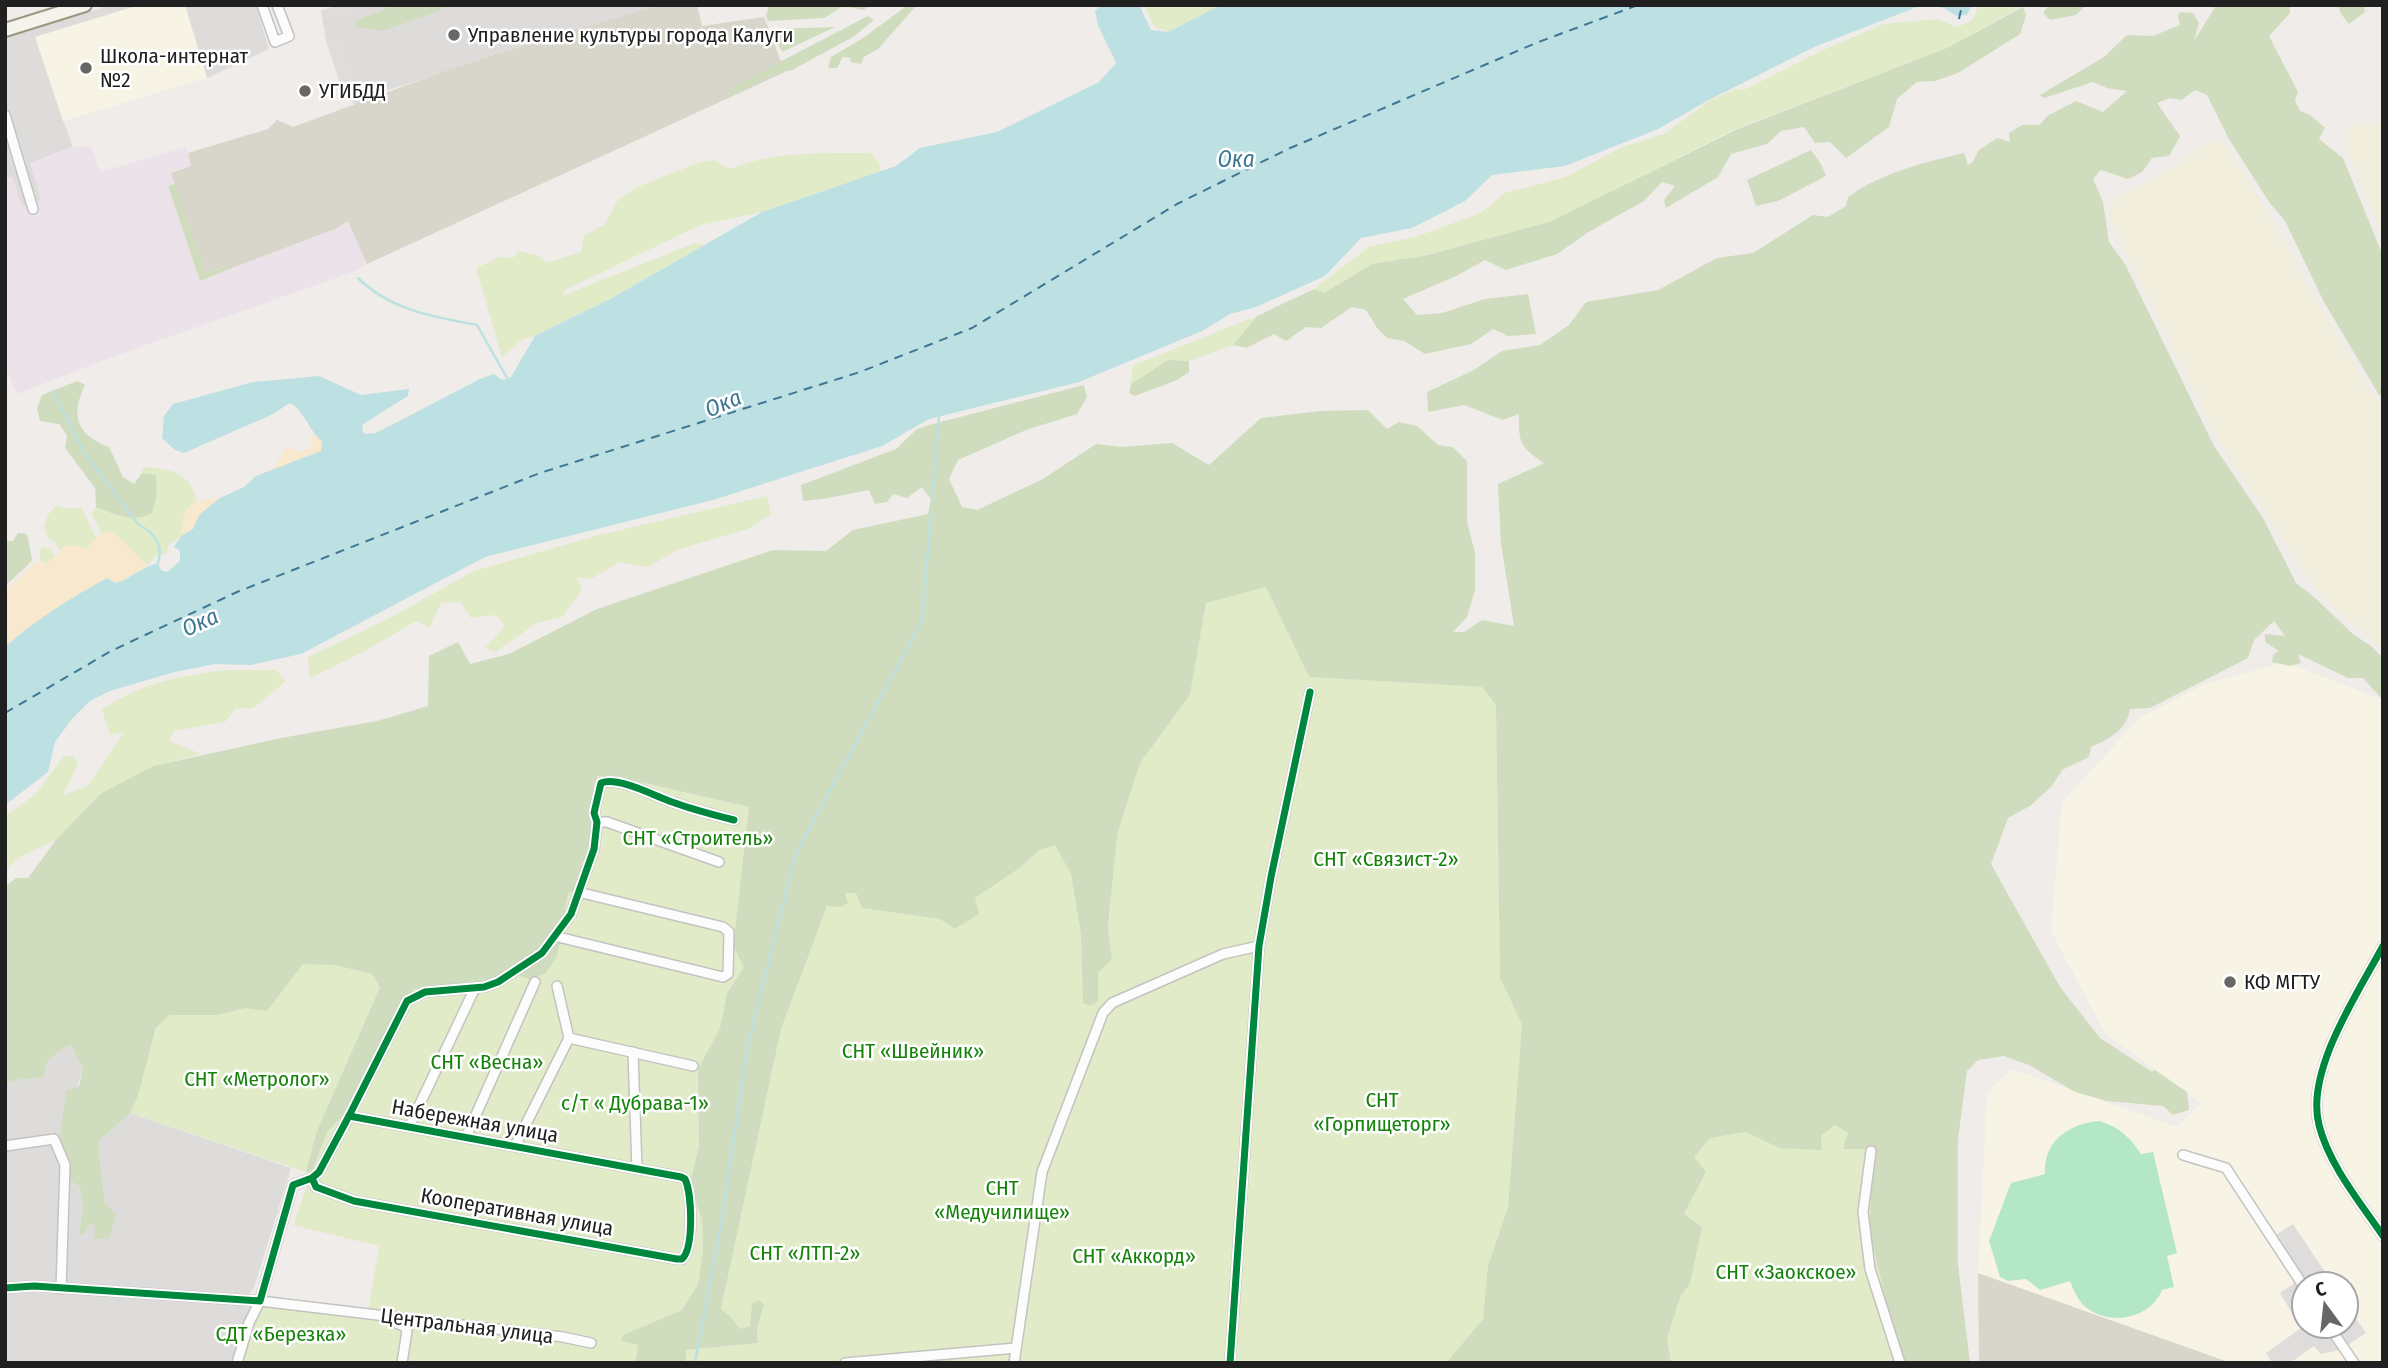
<svg xmlns="http://www.w3.org/2000/svg" width="2388" height="1368" viewBox="0 0 2388 1368" font-family="'Fira Sans Condensed',sans-serif">
  <style>
    .residential { fill: #dedcdb }
    .industrial { fill: #ece2ea }
    .education { fill: #f8f4e5; fill-rule: evenodd }
    .construction { fill: #d8d5cb }
    .farmland { fill: #f0eddc }
    .grass { fill: #e1ebc8 }
    .forest { fill: #cfddbe }
    .sand { fill: #f8e8ce }
    .pitch { fill: #b4e6c8 }
    .parking { fill: #dfdddc }
    .water { fill: #bde1e2 }
    .lines { fill: none; stroke-linecap: round; stroke-linejoin: round }
    .stream { stroke: #bde1e2; stroke-width: 2.5 }
    .ferry { stroke: #3f7793; stroke-width: 2; stroke-dasharray: 9 7; stroke-linecap: butt }
    .street-casing { stroke: #c4c3c1; stroke-width: 12 }
    .secondary-casing { stroke: #9a9780; stroke-width: 16 }
    .street { stroke: #fdfcfc; stroke-width: 9 }
    .secondary { stroke: #f4f3ec; stroke-width: 12 }
    .cycleway-casing { stroke: #fff; stroke-width: 11 }
    .cycleway { stroke: #00873e; stroke-width: 7 }
    .poi-dot { fill: #686766; stroke: #fff; stroke-width: 2.5 }
    .labels { text-anchor: middle; dominant-baseline: central; stroke-width: 5; stroke-linejoin: round; paint-order: stroke }
    .poi-label { font-size: 21px; fill: #202020; stroke: #fff; text-anchor: start }
    .park-label { font-size: 21px; fill: #15830a; stroke: #fff }
    .street-label { font-size: 21px; fill: #202020; stroke: #fff }
    .water-label { font-size: 23px; font-style: italic; fill: #3f7793; stroke: #fff }
  </style>
  <rect width="100%" height="100%" fill="#efece9"/>
  <!-- residential -->
  <g class="residential">
    <polygon points="110,5 256,5 269,49 207,78 63,120 73,147 30,163 42,200 22,207 12,177 5,179 5,38"/>
    <polygon points="338,5 660,5 552,36 389,90 355,105 343,92 326,40 321,11"/>
    <polygon points="70,1044 83,1069 59,1144 57,1138 5,1143 5,1083 22,1079 43,1078 48,1060"/>
    <polygon points="130,1113 291,1168 254,1288 247,1296 67,1284 63,1276 67,1179 80,1187 83,1208 79,1234 88,1224 96,1226 105,1204 98,1142"/>
    <polygon points="53,1143 60,1162 60,1181 56,1283 33,1280 5,1282 5,1150"/>
    <polygon points="5,1291 177,1298 257,1306 238,1363 5,1363"/>
  </g>
  <!-- industrial -->
  <polygon class="industrial" points="91,146 100,172 186,147 191,166 172,172 175,184 168,186 200,281 335,229 348,221 367,264 353,272 112,357 17,394 5,367 5,179 12,177 22,207 41,200 30,163 73,147"/>
  <!-- education -->
  <g class="education">
    <polygon points="139,5 185,5 207,78 63,121 35,37"/>
    <path d="M2285,662L2383,700V1363H2231L1978,1273L1987,1093L2012,1069L2177,1127L2201,1103L2105,1033L2051,931L2062,802L2140,718L2205,684ZM2304,1284H2346V1326H2304Z"/>
  </g>
  <!-- construction -->
  <g class="construction">
    <polygon points="660,5 697,5 702,26 764,17 785,72 367,264 348,221 335,229 227,270 225,267 206,273 171,173 191,166 188,153 268,129 277,120 293,127 445,71 552,36"/>
    <polygon points="1978,1273 2231,1363 1979,1363"/>
  </g>
  <!-- farmland -->
  <g class="farmland">
    <polygon points="2383,121 2383,237 2345,145 2350,126"/>
    <polygon points="2214,141 2225,144 2281,234 2300,271 2374,397 2383,406 2383,650 2324,598 2311,582 2217,438 2113,227 2109,214 2110,204 2120,195 2136,188 2184,160 2200,147"/>
  </g>
  <!-- grass -->
  <g class="grass">
    <polygon points="1144,5 1221,5 1168,32 1155,27"/>
    <polygon points="1979,5 2024,5 1947,48 1738,128 1549,222 1428,255 1372,264 1324,293 1314,289 1369,247 1418,236 1481,213 1505,193 1566,177 1620,148 1664,134 1708,102 1735,89 1744,90 1819,52 1884,24 1938,19 1957,27 1972,21"/>
    <path d="M859,153H871L879,163L881,171L762,212L700,225L565,290L562,296L695,243L704,245L612,298L535,336L521,340L502,357L476,268L500,257L513,258L518,251L539,256L547,263L581,252L584,236L605,224L618,200L635,188L700,162L715,160L730,169C771,152 815,153 859,153Z"/>
    <polygon points="1257,316 1233,345 1189,361 1168,360 1131,384 1132,366"/>
    <path d="M143,467C171,469 191,472 197,502C181,511 183,519 181,536L168,545L167,553L155,557L147,566L124,541L110,531L102,535L92,514L96,507L120,517L156,475L142,473Z"/>
    <polygon points="767,496 771,514 748,529 679,549 648,567 619,562 591,579 576,577 582,590 562,617 537,623 495,652 485,648 505,626 496,615 471,618 460,602 441,603 429,628 416,621 363,652 310,678 308,657 386,620 474,571 599,535"/>
    <polygon points="57,505 68,509 81,507 96,538 86,550 64,547 60,551 54,541 48,539 44,528 48,515"/>
    <polygon points="43,547 50,548 55,556 47,564 41,562 39,551"/>
    <polygon points="1266,586 1309,677 1482,687 1496,705 1500,978 1522,1024 1508,1207 1488,1266 1483,1319 1446,1363 686,1363 686,1350 758,1343 757,1328 764,1306 752,1303 750,1326 740,1329 731,1317 721,1310 781,1029 827,905 845,893 856,893 863,908 940,919 1021,867 1038,851 1056,845 1071,874 1081,934 1098,1000 1098,972 1112,959 1108,926 1117,835 1140,763 1190,695 1206,603"/>
    <path d="M224,670H276L286,681L253,708L235,709L225,722L174,731L169,741L201,754L153,766L100,794L56,840L19,857L5,871V816L36,794L64,756H73L78,764L63,795L88,786L124,732L110,735L102,710C142,682 177,677 224,670Z"/>
    <polygon points="597,776 614,776 749,807 733,946 744,967 727,993 720,1028 698,1069 699,1145 690,1185 702,1220 703,1251 698,1284 682,1310 623,1335 638,1344 635,1363 240,1363 260,1302 368,1313 379,1246 293,1225 327,1132 344,1115 414,989 461,986 557,956 568,894 589,851"/>
    <polygon points="302,963 329,963 372,974 380,986 316,1133 306,1172 130,1113 158,1026 156,1007"/>
    <polygon points="1835,1125 1848,1133 1844,1149 1874,1148 1901,1363 1671,1363 1667,1338 1681,1295 1690,1284 1684,1214 1706,1172 1693,1157 1710,1138 1746,1132 1779,1148 1822,1149 1821,1136"/>
  </g>
  <!-- forest -->
  <g class="forest">
    <path d="M392,5H445L440,11L382,31L356,27L354,22C367,15 380,13 392,5Z"/>
    <polygon points="769,5 872,5 863,10 843,6 824,18 768,21 766,16"/>
    <polygon points="908,5 917,5 878,49 864,57 861,64 850,62 851,58 843,57 837,68 828,68 831,57 863,38"/>
    <polygon points="2049,5 2086,5 2076,15 2050,20 2043,13"/>
    <path d="M2218,5H2304L2290,7V13L2269,36L2298,92L2295,101L2300,111L2310,115L2325,128L2319,139L2343,158L2383,256V396L2379,395L2323,300L2285,221L2269,202L2229,139L2207,95L2195,90L2181,100L2170,98L2157,103L2180,136L2169,156L2152,158L2142,172L2128,179L2101,170L2093,179L2103,202L2109,242L2125,264L2214,446L2263,518L2296,583L2314,597L2354,635L2371,646L2383,658V696L2380,697L2363,678H2348L2298,654L2301,663L2290,666L2272,662L2273,655L2279,651L2265,642V634L2285,636L2274,621L2254,640L2248,658L2150,708L2130,709C2127,730 2109,739 2091,747L2089,757L2062,770L2052,786L2030,806L2008,818L1991,864L2060,987L2100,1038L2152,1072L2155,1070L2187,1092L2189,1110L2173,1115L2163,1106L2107,1101L2075,1092L2029,1065L2004,1056L1978,1060L1967,1071L1958,1139V1264L1970,1363H1901L1869,1229L1874,1149H1843L1848,1133L1835,1125L1821,1136L1822,1150L1779,1148L1746,1132L1710,1138L1694,1157L1706,1172L1684,1214L1702,1227L1690,1284L1681,1295L1667,1338L1671,1363H1446L1483,1319L1488,1266L1508,1207L1522,1024L1500,978L1496,705L1482,687L1309,677L1266,587L1206,603L1190,695L1140,763L1117,835L1108,926L1112,959L1098,973V1001L1090,1006L1083,1003L1081,934L1071,874L1055,845L1038,851L1021,867L975,898L979,914L955,929L940,919L862,908L856,893H845L848,903L841,907L827,906L781,1029L721,1309L731,1317L740,1329L750,1326L752,1303L760,1300L764,1305L757,1328L758,1343L686,1350V1363H635L638,1345L621,1341L623,1335L682,1310L698,1284L703,1251L702,1220L690,1185L699,1145L698,1069L720,1028L727,993L744,967L733,946L749,807L614,776H597L589,851L579,886L568,894L557,956L546,973L530,980L510,972C478,986 448,987 414,989L344,1115L327,1132L312,1172H306L316,1133L380,987L372,974L335,965L303,964L267,1011L245,1008L218,1015H169L156,1028L138,1095L130,1113L98,1142L105,1203L116,1214L109,1239H94L95,1226L89,1224L84,1234H79L83,1208L80,1187L67,1179L70,1166L59,1144L66,1091L79,1086L83,1069L70,1044L48,1060L43,1078L22,1079L5,1083V887L16,878H28L56,840L100,794L153,766L281,738L377,721L428,706L429,656L458,642L470,664L509,654L597,609L773,550L826,551L853,530L928,514L931,499L922,487L907,498L893,494L887,502L875,504L869,490L822,499L803,501L801,485L896,449L917,429L929,425L1084,385L1087,397L1077,414L1026,430L958,460L949,479L962,507L977,510L1043,479L1096,444L1122,447L1172,443L1209,465L1261,418L1320,411L1368,410L1387,429L1399,422L1417,426L1438,445L1453,447L1467,461V522L1475,553V590L1467,617L1453,632H1464L1482,620L1514,626L1501,544L1498,484L1544,463C1519,446 1519,443 1519,414L1503,420L1464,405L1428,412L1427,392L1474,370L1502,351L1540,345L1569,325L1586,302L1658,290L1717,258L1753,253L1813,215L1828,217L1846,206L1848,197C1883,172 1923,163 1964,153L1968,165L1973,162L1978,151L1997,138L2010,142L2009,133L2022,125H2040L2047,116L2076,101L2103,112L2127,91L2107,88L2093,82L2044,98L2040,95L2104,57L2127,35L2153,36L2180,25L2178,16L2180,12L2193,13L2199,23L2194,41L2215,7Z"/>
    <polygon points="2338,5 2364,5 2365,12 2349,24 2341,14"/>
    <polygon points="2023,7 2026,15 2020,34 1958,73 1935,81 1917,82 1897,99 1889,127 1846,158 1830,142 1815,143 1804,127 1781,131 1767,144 1731,154 1718,177 1666,208 1664,200 1675,186 1662,182 1644,201 1590,231 1557,254 1506,270 1485,260 1456,276 1403,299 1417,315 1442,313 1485,299 1528,294 1536,334 1508,336 1493,329 1471,344 1425,354 1404,341 1387,338 1377,328 1366,310 1352,307 1321,328 1306,327 1286,341 1274,334 1246,348 1233,345 1257,316 1314,289 1324,293 1372,264 1428,255 1549,222 1738,129 1947,48"/>
    <polygon points="868,16 874,20 853,37 792,70 781,72 724,99 732,87"/>
    <polygon points="835,27 782,52 771,29"/>
    <polygon points="1811,150 1821,164 1826,176 1778,201 1756,206 1747,180"/>
    <polygon points="175,184 206,273 226,267 227,270 200,281 168,186"/>
    <polygon points="1168,360 1189,361 1189,372 1177,380 1135,396 1129,393 1131,384"/>
    <path d="M77,381L85,385C70,416 77,435 109,447L123,477L134,484L142,473L156,475L157,493L152,513C133,523 115,515 96,507L95,488L65,448L67,435L59,424L40,421L37,408L42,395Z"/>
    <polygon points="18,533 27,534 32,559 31,562 5,586 5,541 13,541"/>
  </g>
  <!-- sand -->
  <g class="sand">
    <polygon points="313,433 322,441 321,451 272,470 288,446 298,452 311,448"/>
    <path d="M220,498L199,515L193,529L181,536C185,504 187,502 220,498Z"/>
    <polygon points="109,531 124,541 147,566 131,579 116,583 21,633 7,645 5,591 38,561 47,564 64,547 77,545 86,550 96,538"/>
  </g>
  <!-- pitch -->
  <path class="pitch" d="M2099,1121C2119,1127 2130,1137 2141,1154L2153,1152L2177,1253L2167,1256L2174,1287L2162,1290C2150,1320 2107,1327 2083,1305C2077,1298 2073,1289 2070,1281L2040,1290L2026,1279L2008,1281L2000,1277L1989,1241L2011,1183L2045,1174C2043,1141 2070,1123 2099,1121Z"/>
  <!-- parking -->
  <g class="parking">
    <polygon points="338,5 361,5 363,10 338,19 323,17 321,11"/>
    <polygon points="341,33 360,90 343,92 326,40"/>
    <polygon points="2293,1224 2333,1284 2304,1284 2304,1326 2346,1326 2346,1304 2366,1333 2340,1350 2321,1354 2314,1346 2290,1363 2272,1363 2266,1353 2301,1328 2280,1293 2296,1282 2269,1239"/>
  </g>
  <!-- water -->
  <g class="water">
    <path d="M1101,5H1135L1140,7L1151,30L1168,32L1221,5H1922L1814,47L1707,101L1658,129L1565,166L1492,175L1465,201L1412,228L1361,238L1325,276L1256,307L1230,314L1202,331L1079,382L929,419L882,446L713,500L485,557L301,654L251,665L215,664L175,672L110,691L90,701L72,719L55,742L48,772L5,805V647C36,619 71,598 107,578L116,583C132,578 142,567 158,563L161,570L167,572L180,561V551L174,547L181,536L193,529L199,515L220,498L244,487L256,476L321,451L322,441C308,430 305,411 290,403L271,415L184,453L175,450L162,438L164,416L173,404L253,382L319,376L361,395L409,389L408,396L363,424L362,429L364,434L376,433L480,379L494,374L502,380L511,377L535,336L612,298L762,212L896,166L920,148L997,132L1099,82L1116,63L1098,25L1095,11Z"/>
    <polygon points="1925,5 1972,5 1967,15 1957,16 1944,8"/>
  </g>
  <g class="lines">
    <!-- stream -->
    <g class="stream">
      <path d="M358,278C390,310 434,317 477,325L507,378"/>
      <path d="M53,391L83,451L138,524C154,533 164,544 158,563"/>
      <polyline points="932,500 939,416"/>
      <polyline points="695,1363 722,1219 747,1049 796,853 922,621 931,512"/>
    </g>
    <!-- ferry -->
    <g class="ferry">
      <polyline points="1959,19 1962,5"/>
      <polyline points="5,713 111,651 237,592 540,473 860,372 972,328 1177,204 1288,149 1536,43 1638,5"/>
    </g>
    <defs>
      <g id="street">
        <polyline points="262,5 275,42 289,36 277,5"/>
        <polyline points="5,115 33,209"/>
        <polyline points="597,822 607,822 719,862"/>
        <polyline points="554,936 723,977 728,974 729,932 723,927 578,892"/>
        <path d="M2383,946C2358,993 2305,1071 2319,1125C2329,1165 2360,1202 2383,1236"/>
        <polyline points="569,1038 693,1066"/>
        <polyline points="633,1052 637,1169"/>
        <path d="M349,1116L407,1001L425,992L484,987L498,982L542,953L571,914L594,849L597,822L594,813L601,783C619,776 656,797 675,803C694,810 714,815 734,820"/>
        <polyline points="409,1127 475,988"/>
        <polyline points="466,1137 535,982"/>
        <polyline points="5,1146 54,1139 65,1165 61,1289"/>
        <polyline points="515,1146 569,1038 557,986"/>
        <polyline points="1871,1151 1863,1212 1870,1269 1900,1363"/>
        <polyline points="2183,1155 2226,1168 2304,1287"/>
        <path d="M5,1288L34,1286L260,1301L293,1185L312,1178L319,1172L349,1116L681,1177L685,1179C692,1194 694,1248 682,1259H677L354,1201L316,1187L312,1178"/>
        <polyline points="393,1322 404,1326 407,1331 402,1363"/>
        <polyline points="2329,1326 2354,1363"/>
        <polyline points="237,1363 249,1323 260,1301 563,1337 591,1343"/>
        <polyline points="845,1363 1016,1348"/>
        <polyline points="1014,1363 1042,1172 1103,1013 1112,1003 1223,954 1259,946"/>
        <polyline points="1230,1363 1259,946 1271,877 1310,692"/>
      </g>
      <polyline id="secondary" points="5,30 85,5"/>
    </defs>
    <!-- street casing -->
    <use href="#street" class="street-casing"/>
    <!-- secondary casing -->
    <use href="#secondary" class="secondary-casing"/>
    <!-- street -->
    <use href="#street" class="street"/>
    <!-- secondary -->
    <use href="#secondary" class="secondary"/>
    <defs>
      <g id="cycleway">
        <path d="M2383,946C2358,993 2305,1071 2319,1125C2329,1165 2360,1202 2383,1236"/>
        <path d="M349,1116L407,1001L425,992L484,987L498,982L542,953L571,914L594,849L597,822L594,813L601,783C619,776 656,797 675,803C694,810 714,815 734,820"/>
        <path d="M5,1288L34,1286L260,1301L293,1185L312,1178L319,1172L349,1116L681,1177L685,1179C692,1194 694,1248 682,1259H677L354,1201L316,1187L312,1178"/>
        <polyline points="1230,1363 1259,946 1271,877 1310,692"/>
      </g>
    </defs>
    <!-- cycleway casing -->
    <use href="#cycleway" class="cycleway-casing"/>
    <!-- cycleway -->
    <use href="#cycleway" class="cycleway"/>
  </g>
  <!-- markers -->
  <g class="poi-dot">
    <circle cx="454" cy="35" r="7"/>
    <circle cx="86" cy="68" r="7"/>
    <circle cx="305" cy="91" r="7"/>
    <circle cx="2230" cy="982" r="7"/>
  </g>
  <g class="labels">
    <!-- poi labels -->
    <g class="poi-label">
      <text x="468" y="35">Управление культуры города Калуги</text>
      <text x="100" y="56">Школа-интернат<tspan x="100" dy="24">№2</tspan></text>
      <text x="319" y="91">УГИБДД</text>
      <text x="2244" y="982">КФ МГТУ</text>
    </g>
    <!-- park labels -->
    <g class="park-label">
      <text x="698" y="838">СНТ «Строитель»</text>
      <text x="1386" y="859">СНТ «Связист-2»</text>
      <text x="913" y="1051">СНТ «Швейник»</text>
      <text x="487" y="1062">СНТ «Весна»</text>
      <text x="257" y="1079">СНТ «Метролог»</text>
      <text x="1382" y="1100">СНТ<tspan x="1382" dy="24">«Горпищеторг»</tspan></text>
      <text x="635" y="1103">с/т « Дубрава-1»</text>
      <text x="1002" y="1188">СНТ<tspan x="1002" dy="24">«Медучилище»</tspan></text>
      <text x="805" y="1253">СНТ «ЛТП-2»</text>
      <text x="1134" y="1256">СНТ «Аккорд»</text>
      <text x="1786" y="1272">СНТ «Заокское»</text>
      <text x="281" y="1334">СДТ «Березка»</text>
    </g>
    <!-- street labels -->
    <g class="street-label">
      <text transform="translate(475 1121) rotate(10)">Набережная улица</text>
      <text transform="translate(517 1212) rotate(10)">Кооперативная улица</text>
      <text transform="translate(467 1326) rotate(7)">Центральная улица</text>
    </g>
    <!-- water labels -->
    <g class="water-label">
      <text x="1236" y="159">Ока</text>
      <text transform="translate(723 403) rotate(-23)">Ока</text>
      <text transform="translate(200 622) rotate(-24)">Ока</text>
    </g>
  </g>
  <!-- border -->
  <rect width="2388" height="1368" fill="none" stroke="#202020" stroke-width="14"/>
  <!-- north arrow -->
  <g transform="translate(2325 1305) rotate(345)"><circle r="33" fill="#ffffff" stroke="#a6a6a6" stroke-width="2"/>
  <path d="M0-5L12 26L0 18L-12 26Z" fill="#686766"/>
  <text y="-10" font-size="19" font-weight="bold" text-anchor="middle" fill="#202020">С</text>
  </g>
</svg>
